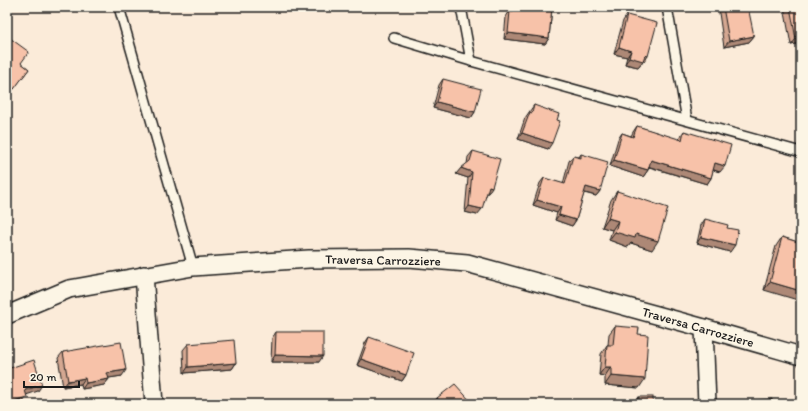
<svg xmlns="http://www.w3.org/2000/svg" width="808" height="411" viewBox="0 0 808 411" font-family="Itim,sans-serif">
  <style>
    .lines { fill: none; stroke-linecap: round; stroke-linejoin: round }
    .service-casing { stroke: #1c1c1c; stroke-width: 12 }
    .minor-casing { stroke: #1c1c1c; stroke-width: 20 }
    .service { stroke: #fcf5e5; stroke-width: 9 }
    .minor { stroke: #fcf5e5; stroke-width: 17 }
    .wall { fill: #d4a791; stroke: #1c1c1c }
    .shaded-wall { fill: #ad8876; stroke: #1c1c1c }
    .building { fill: #f7c2a9; stroke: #1c1c1c }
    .labels { text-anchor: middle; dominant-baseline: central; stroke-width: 3; stroke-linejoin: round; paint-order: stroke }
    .street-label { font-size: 13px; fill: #1c1c1c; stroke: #fcf5e5 }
  </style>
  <rect width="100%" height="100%" fill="#fbebd9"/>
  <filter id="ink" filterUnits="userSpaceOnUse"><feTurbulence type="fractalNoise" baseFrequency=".025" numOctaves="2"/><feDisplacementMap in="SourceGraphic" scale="8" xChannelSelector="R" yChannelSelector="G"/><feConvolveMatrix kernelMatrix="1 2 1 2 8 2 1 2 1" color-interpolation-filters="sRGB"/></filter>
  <g filter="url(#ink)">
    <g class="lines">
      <defs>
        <g id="service">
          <polyline points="119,7 193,267"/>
          <polyline points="461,7 471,61"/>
          <polyline points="667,7 687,120"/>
          <polyline points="394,38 471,61 801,152"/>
        </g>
        <g id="minor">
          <polyline points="144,275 154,404"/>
          <polyline points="7,315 69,289 193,267 309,259 409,258 467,263 704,328 801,356"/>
          <polyline points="704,328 707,404"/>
        </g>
      </defs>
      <!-- service casing -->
      <use href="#service" class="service-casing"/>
      <!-- minor casing -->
      <use href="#minor" class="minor-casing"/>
      <!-- service -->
      <use href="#service" class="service"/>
      <!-- minor -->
      <use href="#minor" class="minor"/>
    </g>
    <!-- wall -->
    <g class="wall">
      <polygon points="510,7 552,7 549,38 545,44 504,39 506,17 509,12"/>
      <polygon points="723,7 754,36 749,42 724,47 719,13"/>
      <polygon points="784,7 801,7 801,43 791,45"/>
      <polygon points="627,15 644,62 643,61 638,67 625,64 627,57 614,54 623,21"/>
      <polygon points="7,36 21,63 29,69 9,95 7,94"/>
      <polygon points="443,79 475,112 471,118 433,108 439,85"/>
      <polygon points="534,105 557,120 548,149 518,139 525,118"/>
      <polygon points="637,126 679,140 680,137 684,131 720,172 713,170 711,178 707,184 649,167 648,170 643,177 610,166 618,139 622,133 631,136 633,132"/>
      <polygon points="473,151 488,193 487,193 477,215 465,212 468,178 456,174 467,164 468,157"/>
      <polygon points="581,154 600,191 596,196 584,193 576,220 572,226 555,220 557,213 533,205 540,183 544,178 563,184 569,161 573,156 579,157"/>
      <polygon points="617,191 652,250 631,243 628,247 609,240 612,230 602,227 611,200"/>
      <polygon points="705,219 730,252 697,243 701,225"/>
      <polygon points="782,237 801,243 764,290 776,246"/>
      <polygon points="615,326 638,334 639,388 605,385 605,376 599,375 601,354 607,345 608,345 609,334"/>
      <polygon points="276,332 319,362 271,362 272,338"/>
      <polygon points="369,337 406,375 402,381 357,365 365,343"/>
      <polygon points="188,344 236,363 232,369 184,373 183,350"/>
      <polygon points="63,352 122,376 108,378 109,379 104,385 82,389 81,384 63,387 58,358"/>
      <polygon points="639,397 653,404 636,404 636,400"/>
      <polygon points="437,398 473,404 433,404"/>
    </g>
    <!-- shaded-wall -->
    <g class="shaded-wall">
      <polygon points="508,33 549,38 545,44 504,39"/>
      <polygon points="754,36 749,42 724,47 729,41"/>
      <polygon points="801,38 801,43 791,45 796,39"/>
      <polygon points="619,47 631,51 627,57 614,54"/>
      <polygon points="645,55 648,56 644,62 643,61 638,67 625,64 629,57"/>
      <polygon points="437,102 475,112 471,118 433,108"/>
      <polygon points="522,133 552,143 548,149 518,139"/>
      <polygon points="614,160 648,170 643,177 610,166"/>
      <polygon points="651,160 711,178 707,184 647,166"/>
      <polygon points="715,163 725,166 720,172 711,169"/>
      <polygon points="461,168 472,172 468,178 456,174"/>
      <polygon points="489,186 492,187 488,193 485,192"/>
      <polygon points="586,187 600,191 596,196 582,192"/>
      <polygon points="537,200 561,207 557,213 533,205"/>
      <polygon points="469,206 482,209 477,215 465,212"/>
      <polygon points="559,215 576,220 572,226 555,220"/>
      <polygon points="608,218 618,221 612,230 602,227"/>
      <polygon points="615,232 636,234 658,241 652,250 631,243 628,247 609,240"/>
      <polygon points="701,237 735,245 730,252 697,243"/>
      <polygon points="770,282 801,291 801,301 764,290"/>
      <polygon points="275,355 323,356 319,362 271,362"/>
      <polygon points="361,359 406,375 402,381 357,365"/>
      <polygon points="236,363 232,369 184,373 188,367"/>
      <polygon points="605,367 611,367 605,376 599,375"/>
      <polygon points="126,370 122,376 103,379 107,373"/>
      <polygon points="611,376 645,379 639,388 605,385"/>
      <polygon points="85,378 81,384 63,387 68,381"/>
      <polygon points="109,379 104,385 82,389 86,383"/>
      <polygon points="42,385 38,391 20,397 25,390"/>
      <polygon points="27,397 22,403 19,404 7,404 7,403"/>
    </g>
    <!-- building -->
    <g class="building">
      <polygon points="514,7 552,7 549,38 508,33 510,11 513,11"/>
      <polygon points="723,7 748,7 754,36 729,41"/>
      <polygon points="790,7 801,7 801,38 796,39"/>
      <polygon points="627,15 657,23 648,56 645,55 643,61 629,57 631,51 619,47"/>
      <polygon points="7,36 29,52 21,63 29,69 14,89 7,84"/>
      <polygon points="443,79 481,89 475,112 437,102"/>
      <polygon points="534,105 559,114 557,120 560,121 552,143 522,133 530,112 532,113"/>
      <polygon points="637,126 682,140 684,131 731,145 725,166 715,163 711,178 651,160 648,170 614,160 622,133 633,137"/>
      <polygon points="473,151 500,159 492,187 489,186 482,209 469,206 472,172 461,168 470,161"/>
      <polygon points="581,154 608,162 600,191 586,187 576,220 559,215 561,207 537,200 544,178 565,184 573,156 581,158"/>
      <polygon points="617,191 668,208 658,241 636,234 635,238 615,232 618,221 608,218"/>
      <polygon points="705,219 728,225 727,228 738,230 735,245 701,237"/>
      <polygon points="782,237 801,243 801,291 770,282"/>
      <polygon points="615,326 639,328 638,334 648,335 645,379 611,376 611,367 605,367 607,345 613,345"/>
      <polygon points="276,332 323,332 323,356 275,355"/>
      <polygon points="369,337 414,353 406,375 361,359"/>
      <polygon points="234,340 236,363 188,367 188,344"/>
      <polygon points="121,342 126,370 107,373 109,379 86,383 85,378 68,381 63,352"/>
      <polygon points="34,360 42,385 25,390 27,397 7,403 7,369"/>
      <polygon points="455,384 473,404 442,404 437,398"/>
      <rect x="639" y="397" width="14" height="7"/>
      <polygon points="772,399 772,404 743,404 743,402"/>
    </g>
  </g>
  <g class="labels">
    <!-- street labels -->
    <g class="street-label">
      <text transform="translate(383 260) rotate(1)">Traversa Carrozziere</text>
      <text transform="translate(698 327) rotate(16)">Traversa Carrozziere</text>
    </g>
  </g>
  <!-- margin -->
  <rect width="808" height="411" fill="none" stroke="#fcf5e5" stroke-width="24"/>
  <rect x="12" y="12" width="784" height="387" fill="none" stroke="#1c1c1c" stroke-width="1.5" filter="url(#ink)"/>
  <!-- scale -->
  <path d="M24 381v6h55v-6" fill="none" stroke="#1c1c1c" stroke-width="2"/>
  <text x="30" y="381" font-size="12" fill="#1c1c1c" stroke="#fcf5e5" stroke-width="3" paint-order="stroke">20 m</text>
</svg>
